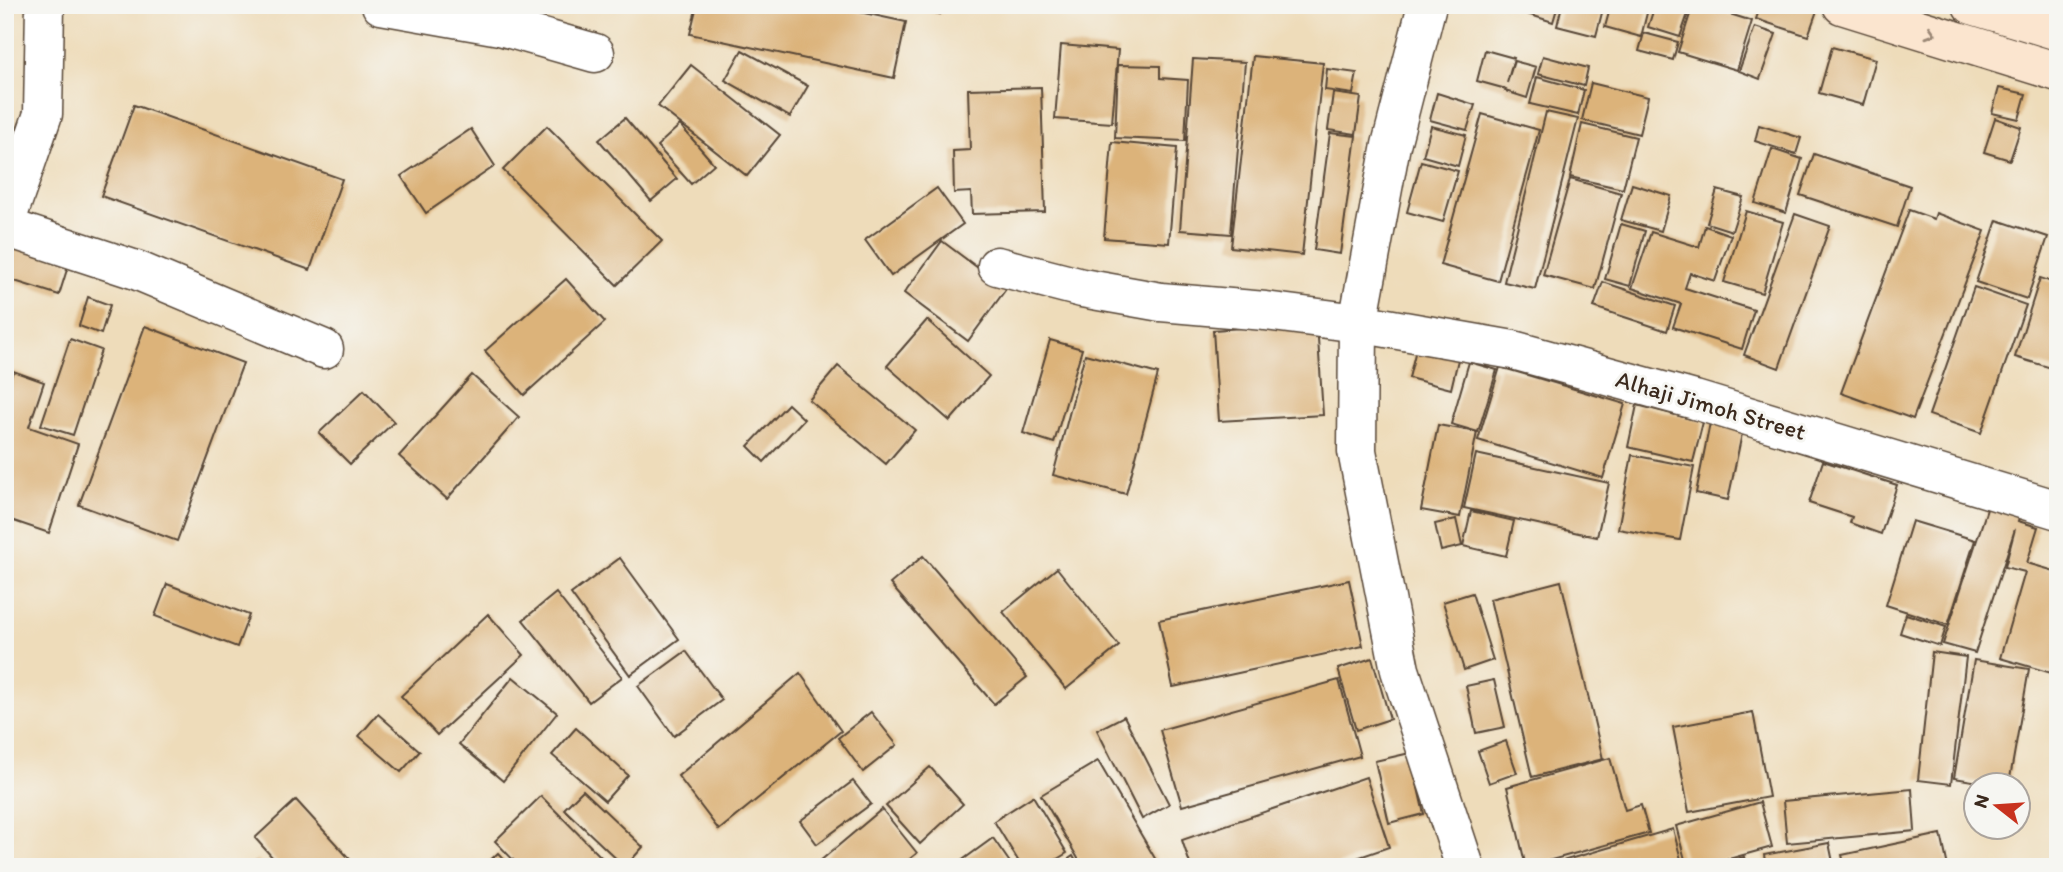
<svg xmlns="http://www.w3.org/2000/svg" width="2063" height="872" viewBox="0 0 2063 872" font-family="Itim,sans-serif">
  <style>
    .building { fill: #dcb37a }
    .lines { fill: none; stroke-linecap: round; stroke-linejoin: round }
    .minor-casing { stroke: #564535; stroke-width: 41 }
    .secondary-casing { stroke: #564535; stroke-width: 41 }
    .minor { stroke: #fff; stroke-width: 38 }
    .secondary { stroke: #fbe5cf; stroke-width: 38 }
    .oneway { stroke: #9b8876 }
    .labels { text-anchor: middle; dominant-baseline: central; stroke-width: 6; stroke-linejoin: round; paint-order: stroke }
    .street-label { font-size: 24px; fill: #3b2a1e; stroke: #f6f6f2 }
  </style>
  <rect width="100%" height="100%" fill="#f6f6f2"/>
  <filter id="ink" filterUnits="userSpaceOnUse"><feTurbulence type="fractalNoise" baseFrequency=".0143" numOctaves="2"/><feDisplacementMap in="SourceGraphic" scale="14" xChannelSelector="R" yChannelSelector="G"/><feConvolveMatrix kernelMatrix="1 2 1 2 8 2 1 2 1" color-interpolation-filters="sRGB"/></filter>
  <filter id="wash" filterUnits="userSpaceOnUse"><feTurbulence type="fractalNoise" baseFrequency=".00686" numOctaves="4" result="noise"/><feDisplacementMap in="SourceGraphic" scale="28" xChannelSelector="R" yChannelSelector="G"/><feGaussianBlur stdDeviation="1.57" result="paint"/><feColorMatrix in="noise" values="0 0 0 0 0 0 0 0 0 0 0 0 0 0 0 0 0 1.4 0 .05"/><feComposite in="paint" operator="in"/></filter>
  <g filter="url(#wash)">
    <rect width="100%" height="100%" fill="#eedcba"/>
    <g id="blocks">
      <!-- building -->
      <g class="building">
        <polygon points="697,5 827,5 906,22 894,78 690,34"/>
        <polygon points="889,5 941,5 940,14"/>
        <polygon points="1523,5 1558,5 1553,22 1521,12"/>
        <polygon points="1562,5 1604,5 1596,36 1557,26"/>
        <polygon points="1611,5 1649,5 1641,37 1605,27"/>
        <polygon points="1655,5 1691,5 1680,37 1648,27"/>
        <polygon points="1693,5 1701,5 1752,21 1737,70 1678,52"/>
        <polygon points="1761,5 1819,5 1808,36 1756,19"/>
        <polygon points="1755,27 1776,34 1760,79 1739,71"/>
        <polygon points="1644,33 1678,42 1673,60 1639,51"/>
        <polygon points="1061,45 1118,50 1112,123 1055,119"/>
        <polygon points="1832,47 1876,59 1863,105 1819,93"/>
        <polygon points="742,50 808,86 790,117 725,80"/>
        <polygon points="1485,50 1514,58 1507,83 1514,61 1536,67 1527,98 1505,91 1506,89 1477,81"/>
        <polygon points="1253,56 1323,63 1302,255 1231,247"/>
        <polygon points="1543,56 1588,68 1584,86 1538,74"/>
        <polygon points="1193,59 1245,62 1231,234 1180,230"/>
        <polygon points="691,65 780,135 747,176 658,106"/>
        <polygon points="1118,65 1160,66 1160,78 1188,80 1185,141 1115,138"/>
        <polygon points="1327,69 1357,73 1353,94 1325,90"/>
        <polygon points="1537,77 1584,90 1578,115 1530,104"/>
        <polygon points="1591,83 1648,97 1639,134 1582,120"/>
        <polygon points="1041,87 1045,212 972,214 971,192 954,193 953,151 970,150 968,89"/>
        <polygon points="1999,88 2026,94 2019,119 1992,113"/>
        <polygon points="1333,93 1361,97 1356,134 1328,130"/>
        <polygon points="1437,93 1475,105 1467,130 1430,120"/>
        <polygon points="134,105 342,179 310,270 101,196"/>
        <polygon points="1546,112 1578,119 1535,289 1504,282"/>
        <polygon points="1482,114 1539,130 1498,281 1440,265"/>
        <polygon points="625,118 677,179 651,201 599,140"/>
        <polygon points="1995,118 2021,127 2010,160 1984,152"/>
        <polygon points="1582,124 1636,137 1623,189 1570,177"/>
        <polygon points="680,125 714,164 691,184 657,146"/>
        <polygon points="1759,125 1801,138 1796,154 1755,141"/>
        <polygon points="547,126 662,241 617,285 503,170"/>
        <polygon points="1431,126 1466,135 1458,166 1423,156"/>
        <polygon points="471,129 495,166 426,213 401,176"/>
        <polygon points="1330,133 1356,136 1340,254 1314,250"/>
        <polygon points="1112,142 1177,148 1169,243 1104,238"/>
        <polygon points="1772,149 1802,159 1786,213 1755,203"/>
        <polygon points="1814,154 1910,186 1897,227 1800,195"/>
        <polygon points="1421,161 1458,171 1443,222 1407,212"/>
        <polygon points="1570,179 1621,193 1595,289 1543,275"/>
        <polygon points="1632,184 1671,196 1661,231 1621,220"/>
        <polygon points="937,188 963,224 891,276 865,240"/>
        <polygon points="1717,190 1743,197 1732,231 1707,223"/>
        <polygon points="1909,210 1934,219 1936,213 1985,231 1913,419 1841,393"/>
        <polygon points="1746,211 1783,222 1762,293 1724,282"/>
        <polygon points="1795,214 1830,226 1779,368 1744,355"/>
        <polygon points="1997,220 2048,237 2027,299 1976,282"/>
        <polygon points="1621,224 1645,231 1630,286 1605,279"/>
        <polygon points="1705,226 1731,235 1715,281 1690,273 1685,288 1754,310 1742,349 1673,327 1681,304 1632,288 1651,232 1699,247"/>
        <polygon points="5,240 70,260 59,295 5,278"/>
        <polygon points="942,241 1006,289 968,341 904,293"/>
        <polygon points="2040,278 2058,284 2058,370 2015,357"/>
        <polygon points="566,279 605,322 524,395 485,351"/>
        <polygon points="1603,282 1675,306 1667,331 1594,307"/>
        <polygon points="1974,287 2026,305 1981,433 1929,415"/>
        <polygon points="88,297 110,305 101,334 79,326"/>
        <polygon points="927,320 989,376 950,421 887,366"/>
        <polygon points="1317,323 1323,415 1219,421 1213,330"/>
        <polygon points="145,326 243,363 177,541 79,505"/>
        <polygon points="1419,337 1461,347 1451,389 1409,378"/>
        <polygon points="70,339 101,350 73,435 41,425"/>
        <polygon points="1050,340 1082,349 1054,443 1023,433"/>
        <polygon points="1085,354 1158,374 1126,494 1053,475"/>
        <polygon points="1469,362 1497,370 1478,432 1451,424"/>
        <polygon points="838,366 915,430 886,464 809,400"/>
        <polygon points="1500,367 1625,404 1603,478 1478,440"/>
        <polygon points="13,371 44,382 29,427 78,444 49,533 5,518 5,395"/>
        <polygon points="472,375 519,417 447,499 399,456"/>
        <polygon points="364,390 394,422 350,464 319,433"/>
        <polygon points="788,404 804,419 764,462 748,446"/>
        <polygon points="1637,405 1703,422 1693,462 1628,447"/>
        <polygon points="1710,423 1743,429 1728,500 1696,493"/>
        <polygon points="1438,425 1477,432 1460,517 1421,510"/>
        <polygon points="1476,454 1609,483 1597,537 1464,508"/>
        <polygon points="1632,455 1694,467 1680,540 1618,529"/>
        <polygon points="1823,461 1897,485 1881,534 1850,523 1852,517 1809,503"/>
        <polygon points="1988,506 2019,517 2018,521 2038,527 2027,563 2058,572 2058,675 2000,658 2025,572 2005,567 2015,529 1975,653 1943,644"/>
        <polygon points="1471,511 1514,521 1506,556 1463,546"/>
        <polygon points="1456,519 1462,546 1441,551 1435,524"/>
        <polygon points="1912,521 1975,540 1948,625 1886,605"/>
        <polygon points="923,556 1027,677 994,704 890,584"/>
        <polygon points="620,558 679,639 630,675 571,594"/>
        <polygon points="1057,568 1119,646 1066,689 1003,612"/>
        <polygon points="1349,580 1363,646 1173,687 1159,620"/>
        <polygon points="1561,581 1603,759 1532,777 1490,599"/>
        <polygon points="167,584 249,615 237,647 155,616"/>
        <polygon points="556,593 622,677 589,702 523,620"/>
        <polygon points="1472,593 1493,660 1464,670 1443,602"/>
        <polygon points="488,614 524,655 437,735 401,696"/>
        <polygon points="1906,614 1946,627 1940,646 1900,633"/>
        <polygon points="686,651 722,700 674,736 638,686"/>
        <polygon points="1932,652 1966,657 1951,784 1918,780"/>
        <polygon points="1372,658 1390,719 1356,730 1338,669"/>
        <polygon points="1974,660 2029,669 2009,784 1991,784 1954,778"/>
        <polygon points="800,673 841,731 719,830 678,776"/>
        <polygon points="513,677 557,713 503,781 459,744"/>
        <polygon points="1339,680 1360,756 1182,806 1160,730"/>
        <polygon points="1494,680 1505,727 1476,733 1466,686"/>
        <polygon points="871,712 897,745 863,772 838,738"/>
        <polygon points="1753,712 1769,797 1689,812 1673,727"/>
        <polygon points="378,714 420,751 401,772 359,736"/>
        <polygon points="1124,716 1169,804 1142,819 1097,730"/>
        <polygon points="576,728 628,775 605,801 552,755"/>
        <polygon points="1506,741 1517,773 1489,783 1478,751"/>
        <polygon points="1410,753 1424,814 1389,823 1375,761"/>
        <polygon points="1610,758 1625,810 1641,805 1649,833 1526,867 1507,787"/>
        <polygon points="1098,761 1160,867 1083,867 1041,795"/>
        <polygon points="930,767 963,804 920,844 886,806"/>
        <polygon points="1366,777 1389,847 1331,867 1191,867 1182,840"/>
        <polygon points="853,781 871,804 817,844 800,821"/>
        <polygon points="1912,789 1915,831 1787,843 1783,801"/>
        <polygon points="583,790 643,847 625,867 564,809"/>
        <polygon points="541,796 611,867 520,867 495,841"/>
        <polygon points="1033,796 1067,853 1044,867 1022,867 994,821"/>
        <polygon points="296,800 357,867 281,867 255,838"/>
        <polygon points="1760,802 1772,847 1700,867 1687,867 1676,826"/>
        <polygon points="882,809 917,853 900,867 813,867"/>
        <polygon points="1673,829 1683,867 1545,867 1545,866"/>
        <polygon points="1941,834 1948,867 1845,867 1842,855"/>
        <polygon points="993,838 1013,867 953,867"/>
        <polygon points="1829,843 1834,867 1766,867 1764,855"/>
        <polygon points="498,853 511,867 483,867"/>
        <polygon points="1073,856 1079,867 1057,867"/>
        <polygon points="1744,857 1747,867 1712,867 1712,866"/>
        <polygon points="257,859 265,867 249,867"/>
      </g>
    </g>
  </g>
  <g filter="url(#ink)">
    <use href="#blocks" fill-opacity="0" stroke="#564535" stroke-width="2"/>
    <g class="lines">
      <defs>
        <g id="minor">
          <polyline points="381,5 500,26 595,53"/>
          <polyline points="1427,5 1391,145 1358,323 1357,451 1400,670 1465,867"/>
          <polyline points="5,224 43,114 45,5"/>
          <polyline points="5,227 136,270 324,349"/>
          <polyline points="997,266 1082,288 1161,302 1265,311 1358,323 1513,350 1695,400 2058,510"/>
        </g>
        <g id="secondary">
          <polyline points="1842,5 2058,72"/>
          <polyline points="1972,5 2058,31"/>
        </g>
      </defs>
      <!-- minor casing -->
      <use href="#minor" class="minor-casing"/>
      <!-- secondary casing -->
      <use href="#secondary" class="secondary-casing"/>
      <!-- minor -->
      <use href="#minor" class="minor"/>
      <!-- secondary -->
      <use href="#secondary" class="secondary"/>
    </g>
    <!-- one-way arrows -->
    <defs><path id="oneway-chevron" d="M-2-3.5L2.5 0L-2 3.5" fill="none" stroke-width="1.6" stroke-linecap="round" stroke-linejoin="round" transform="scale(1.75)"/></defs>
    <use class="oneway" href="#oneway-chevron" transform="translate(1931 33) rotate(17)"/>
  </g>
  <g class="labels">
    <!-- street labels -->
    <g class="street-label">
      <text transform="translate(1711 405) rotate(16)">Alhaji Jimoh Street</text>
    </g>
  </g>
  <!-- margin -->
  <rect width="2063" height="872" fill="none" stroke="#f6f6f2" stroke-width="28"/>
  <!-- north arrow -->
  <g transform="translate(1997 806) rotate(287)"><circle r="33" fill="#f6f6f2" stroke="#aba49d" stroke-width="2"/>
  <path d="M0-5L12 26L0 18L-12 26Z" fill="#c8321e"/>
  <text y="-10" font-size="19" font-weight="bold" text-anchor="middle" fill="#3b2a1e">N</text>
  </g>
</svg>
